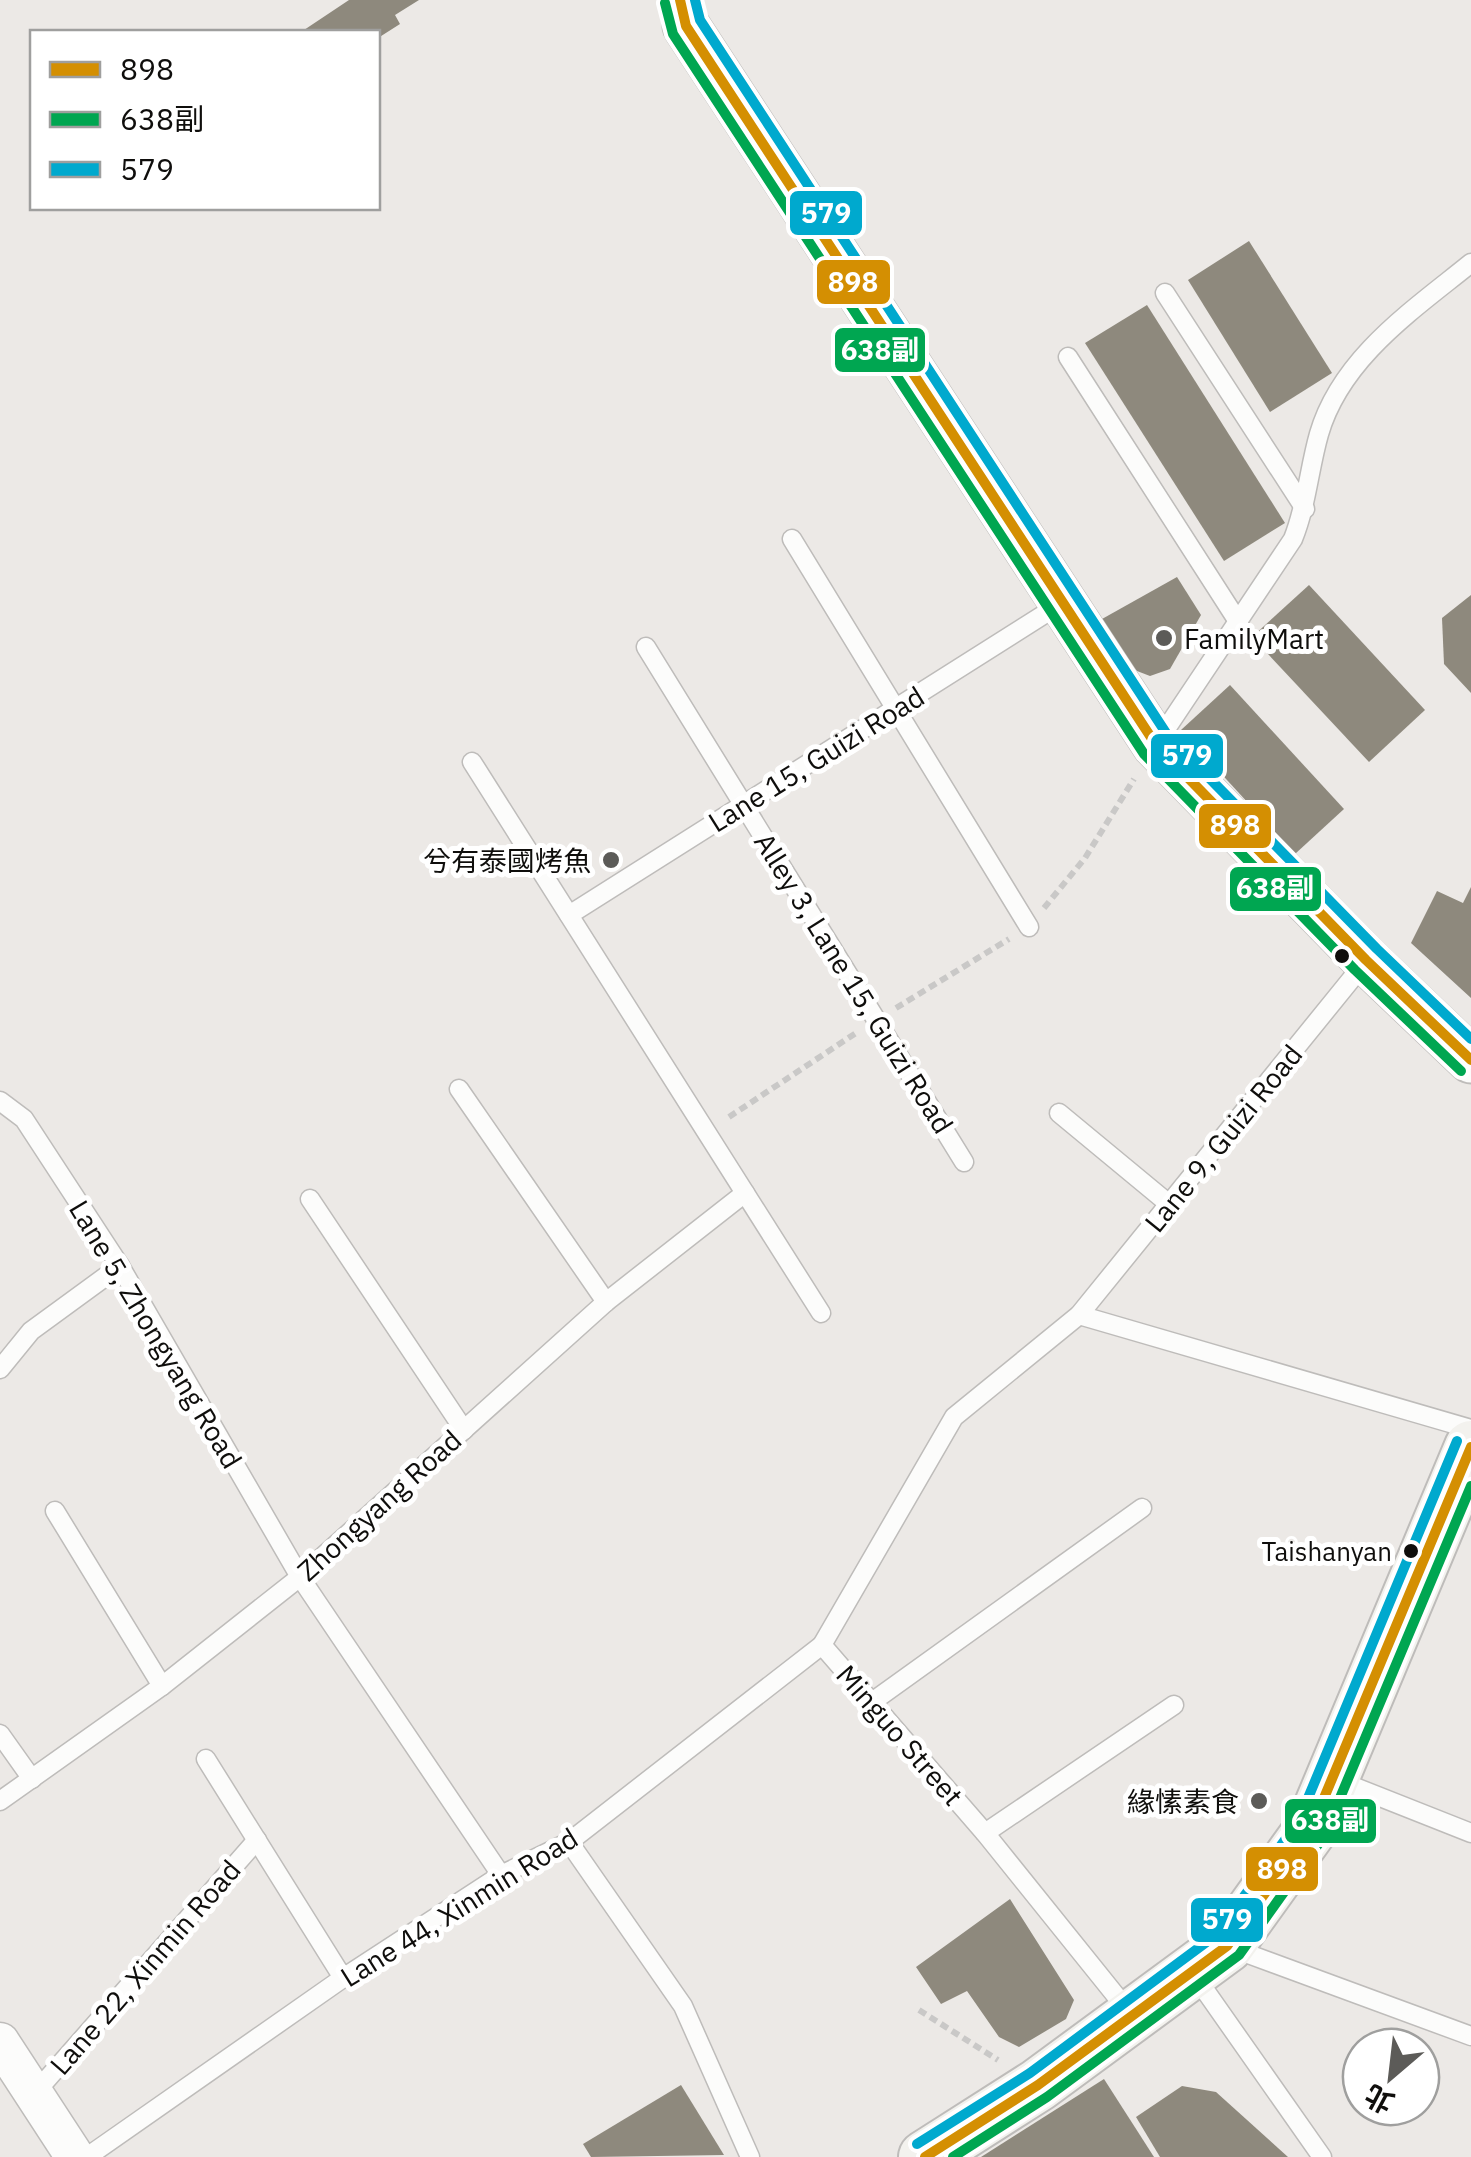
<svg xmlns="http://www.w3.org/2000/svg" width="1471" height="2157" viewBox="0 0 1471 2157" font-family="'IBM Plex Sans','Noto Sans TC',sans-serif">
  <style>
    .building { fill: #8e897d }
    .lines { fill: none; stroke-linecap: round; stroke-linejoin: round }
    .service-casing { stroke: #bebcba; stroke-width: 21 }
    .minor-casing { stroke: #bebcba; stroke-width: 41 }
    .tertiary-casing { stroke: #bebcba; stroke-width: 49 }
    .secondary-casing { stroke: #bebcba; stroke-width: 56 }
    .path { stroke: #c9c8c7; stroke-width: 6; stroke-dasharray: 8 5; stroke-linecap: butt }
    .service { stroke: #fcfcfb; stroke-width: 18 }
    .minor { stroke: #fcfcfb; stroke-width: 38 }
    .tertiary { stroke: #fcfcfb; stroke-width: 45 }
    .secondary { stroke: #f3f2ee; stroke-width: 52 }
    .bus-1-casing { stroke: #fff; stroke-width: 18 }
    .bus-2-casing { stroke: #fff; stroke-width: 18 }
    .bus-3-casing { stroke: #fff; stroke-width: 18 }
    .bus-1 { stroke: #d48f02; stroke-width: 10 }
    .bus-2 { stroke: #00a651; stroke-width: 10 }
    .bus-3 { stroke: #00a9ce; stroke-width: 10 }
    .poi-dot { fill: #5c5b58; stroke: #fff; stroke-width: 4 }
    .bus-dot { fill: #0f0e0c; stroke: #fff; stroke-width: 4 }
    .labels { text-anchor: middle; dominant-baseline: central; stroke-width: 10; stroke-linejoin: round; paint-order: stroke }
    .bus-label { font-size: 26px; fill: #0f0e0c; stroke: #fff; text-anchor: end }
    .poi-label { font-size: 28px; fill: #0f0e0c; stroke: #fff; text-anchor: end }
    .street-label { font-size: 28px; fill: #0f0e0c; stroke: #fff }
    .line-badge { stroke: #fff; stroke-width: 4 }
    .badge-label { font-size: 28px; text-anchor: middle; font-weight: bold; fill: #fff }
  </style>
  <rect width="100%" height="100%" fill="#ece9e6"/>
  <!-- building -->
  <g class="building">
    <polygon points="349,0 419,0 395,15 400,24 378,38 378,32 301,32"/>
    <polygon points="1249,241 1332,373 1270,412 1188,280"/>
    <polygon points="1147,305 1285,523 1224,561 1085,343"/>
    <polygon points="1177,577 1201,615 1170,669 1150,676 1137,671 1130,663 1102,619"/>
    <polygon points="1309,585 1425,710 1369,762 1252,637"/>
    <polygon points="1471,595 1471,693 1444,664 1442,618"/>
    <polygon points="1230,685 1344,809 1295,854 1181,730"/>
    <polygon points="1471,887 1471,998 1411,943 1437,891 1463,903"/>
    <polygon points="1010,1899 1074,2000 1066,2019 1019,2047 999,2037 967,1991 941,2004 916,1967"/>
    <polygon points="1104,2079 1154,2157 981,2157"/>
    <polygon points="681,2085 724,2155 591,2157 583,2144"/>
    <polygon points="1182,2086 1216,2092 1288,2157 1160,2157 1136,2117"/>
  </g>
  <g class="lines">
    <defs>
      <g id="service">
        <polyline points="1165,293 1305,509"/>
        <polyline points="1068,357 1239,623"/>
        <polyline points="792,539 1029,927"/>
        <polyline points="646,647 964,1162"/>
        <path d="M1156,744L1293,539C1307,504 1309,469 1319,434C1341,358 1413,310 1471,263"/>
        <polyline points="472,762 821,1313"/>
        <polyline points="569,915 1062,603"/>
        <polyline points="459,1089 606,1302"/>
        <polyline points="0,1101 24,1119 120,1266 300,1577 501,1875"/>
        <polyline points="1059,1113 1169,1204"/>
        <polyline points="310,1199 464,1430"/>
        <polyline points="1079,1315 1471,1429"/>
        <polyline points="0,1369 31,1331 120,1266"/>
        <polyline points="55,1511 162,1686"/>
        <polyline points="872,1702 1142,1508"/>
        <polyline points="0,1734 32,1779"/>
        <polyline points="206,1759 343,1978"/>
        <polyline points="1337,1780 1471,1833"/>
        <polyline points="0,1801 162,1686 300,1577 606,1302 745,1193"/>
        <polyline points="985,1833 1174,1705"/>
        <polyline points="569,1842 683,2006 750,2157"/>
        <polyline points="1232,1948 1471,2036"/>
        <polyline points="1195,1976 1322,2157"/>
        <polyline points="1129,2012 985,1833 822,1645 954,1417 1079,1315 1366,961"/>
        <polyline points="34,2094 257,1840"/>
        <polyline points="87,2157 343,1978 501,1875 569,1842 822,1645"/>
      </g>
      <polyline id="minor" points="0,2042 75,2157"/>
      <polyline id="tertiary" points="686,26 1156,745 1366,960 1471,1060"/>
      <polyline id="secondary" points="925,2157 1038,2085 1227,1946 1311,1829 1471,1447"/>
    </defs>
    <!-- service casing -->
    <use href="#service" class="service-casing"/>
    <!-- minor casing -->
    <use href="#minor" class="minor-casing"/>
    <!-- tertiary casing -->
    <use href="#tertiary" class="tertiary-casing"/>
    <!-- secondary casing -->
    <use href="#secondary" class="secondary-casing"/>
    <!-- path -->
    <g class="path">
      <polyline points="1044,908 1085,858 1134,779"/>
      <polyline points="896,1008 1009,939"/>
      <polyline points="729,1117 856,1033"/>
      <polyline points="919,2010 998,2060"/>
    </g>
    <!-- service -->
    <use href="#service" class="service"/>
    <!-- minor -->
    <use href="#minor" class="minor"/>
    <!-- tertiary -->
    <use href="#tertiary" class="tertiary"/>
    <!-- secondary -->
    <use href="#secondary" class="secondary"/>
    <defs>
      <g id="bus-1">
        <polyline points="680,0 686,26 1156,745 1366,960 1471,1060"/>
        <polyline points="925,2157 1038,2085 1227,1946 1311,1829 1471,1447"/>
      </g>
      <g id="bus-2">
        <polyline points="665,3 673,34 1144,754 1355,970 1461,1071"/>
        <polyline points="953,2157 1047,2097 1239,1955 1324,1836 1471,1486"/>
      </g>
      <g id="bus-3">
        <polyline points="695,0 700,20 1168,736 1377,949 1471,1039"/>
        <polyline points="917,2144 1030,2073 1216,1935 1298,1822 1457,1441"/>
      </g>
    </defs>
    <!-- bus-1 casing -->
    <use href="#bus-1" class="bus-1-casing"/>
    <!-- bus-2 casing -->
    <use href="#bus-2" class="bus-2-casing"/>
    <!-- bus-3 casing -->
    <use href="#bus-3" class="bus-3-casing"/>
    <!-- bus-1 -->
    <use href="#bus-1" class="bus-1"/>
    <!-- bus-2 -->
    <use href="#bus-2" class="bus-2"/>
    <!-- bus-3 -->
    <use href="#bus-3" class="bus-3"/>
  </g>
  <!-- markers -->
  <g class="poi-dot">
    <circle cx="1164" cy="638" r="10"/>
    <circle cx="611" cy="860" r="10"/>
    <circle cx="1259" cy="1801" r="10"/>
  </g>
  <g class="bus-dot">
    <circle cx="1342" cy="956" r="9"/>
    <circle cx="1411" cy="1551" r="9"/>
  </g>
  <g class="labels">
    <!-- bus labels -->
    <g class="bus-label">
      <text x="1392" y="1551">Taishanyan</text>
    </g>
    <!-- poi labels -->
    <g class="poi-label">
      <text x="1184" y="638" text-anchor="start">FamilyMart</text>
      <text x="591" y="860">兮有泰國烤魚</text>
      <text x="1239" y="1801">緣愫素食</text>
    </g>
    <!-- street labels -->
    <g class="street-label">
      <text transform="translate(816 759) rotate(-32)">Lane 15, Guizi Road</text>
      <text transform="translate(854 983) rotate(58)">Alley 3, Lane 15, Guizi Road</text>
      <text transform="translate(1223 1138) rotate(-51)">Lane 9, Guizi Road</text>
      <text transform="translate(156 1334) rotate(59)">Lane 5, Zhongyang Road</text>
      <text transform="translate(379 1505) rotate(-42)">Zhongyang Road</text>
      <text transform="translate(900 1735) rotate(49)">Minguo Street</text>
      <text transform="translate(459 1907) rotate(-32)">Lane 44, Xinmin Road</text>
      <text transform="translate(145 1967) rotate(-49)">Lane 22, Xinmin Road</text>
    </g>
  </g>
  <g class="line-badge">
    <rect x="788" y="189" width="76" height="48" rx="10" fill="#00a9ce"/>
    <rect x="815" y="258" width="77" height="48" rx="10" fill="#d48f02"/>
    <rect x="833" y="326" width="94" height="48" rx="10" fill="#00a651"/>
    <rect x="1149" y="732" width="76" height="48" rx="10" fill="#00a9ce"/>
    <rect x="1197" y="802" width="76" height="48" rx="10" fill="#d48f02"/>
    <rect x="1228" y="865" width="95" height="48" rx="10" fill="#00a651"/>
    <rect x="1283" y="1797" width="95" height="48" rx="10" fill="#00a651"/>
    <rect x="1244" y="1845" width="76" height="48" rx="10" fill="#d48f02"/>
    <rect x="1189" y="1896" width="76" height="48" rx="10" fill="#00a9ce"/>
  </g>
  <g class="badge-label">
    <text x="826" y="223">579</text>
    <text x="853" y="292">898</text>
    <text x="880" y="360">638副</text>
    <text x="1187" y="765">579</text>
    <text x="1235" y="835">898</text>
    <text x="1275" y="898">638副</text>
    <text x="1330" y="1830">638副</text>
    <text x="1282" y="1879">898</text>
    <text x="1227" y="1929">579</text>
  </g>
  <!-- legend -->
  <rect x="30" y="30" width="350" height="180" fill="#ffffff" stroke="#9f9f9e" stroke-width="2.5"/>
  <rect x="50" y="62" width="50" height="15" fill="#d48f02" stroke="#9f9f9e" stroke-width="2.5"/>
  <text x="120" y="80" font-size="30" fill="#0f0e0c">898</text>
  <rect x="50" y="112" width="50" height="15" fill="#00a651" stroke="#9f9f9e" stroke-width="2.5"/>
  <text x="120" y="130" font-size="30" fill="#0f0e0c">638副</text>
  <rect x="50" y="162" width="50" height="15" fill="#00a9ce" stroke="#9f9f9e" stroke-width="2.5"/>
  <text x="120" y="180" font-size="30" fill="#0f0e0c">579</text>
  <!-- north arrow -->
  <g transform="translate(1391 2077) rotate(208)"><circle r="48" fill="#ffffff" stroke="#9f9f9e" stroke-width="2.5"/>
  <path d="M0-8L18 38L0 25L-18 38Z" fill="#5c5b58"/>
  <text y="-15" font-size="28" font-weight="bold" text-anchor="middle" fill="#0f0e0c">北</text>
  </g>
</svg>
